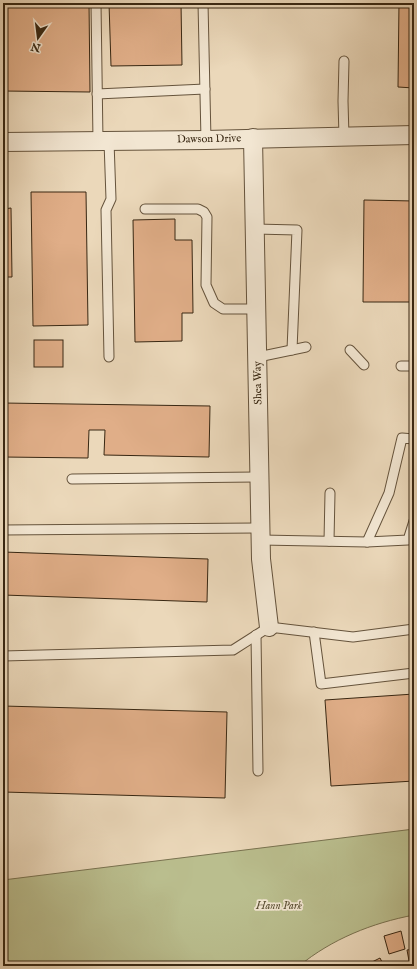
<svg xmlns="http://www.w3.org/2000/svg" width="417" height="969" viewBox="0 0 417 969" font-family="'IM FELL English',serif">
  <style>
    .green { fill: #babe8e; stroke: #797250 }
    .building { fill: #e0ae88; stroke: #382712 }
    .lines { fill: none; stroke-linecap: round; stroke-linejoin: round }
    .lane-casing { stroke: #65533c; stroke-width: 11 }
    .street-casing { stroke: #65533c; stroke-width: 20 }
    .lane { stroke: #f2e6d2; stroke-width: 9 }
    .street { stroke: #f2e6d2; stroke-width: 18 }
    .labels { text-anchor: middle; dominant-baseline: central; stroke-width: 3.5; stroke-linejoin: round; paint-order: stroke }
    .street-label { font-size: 11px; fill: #382712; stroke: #f2e6d2 }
    .park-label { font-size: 11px; font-style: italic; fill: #584d31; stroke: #f2e6d2 }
  </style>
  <rect width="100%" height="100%" fill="#ebd8ba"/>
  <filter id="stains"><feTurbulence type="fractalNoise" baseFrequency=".005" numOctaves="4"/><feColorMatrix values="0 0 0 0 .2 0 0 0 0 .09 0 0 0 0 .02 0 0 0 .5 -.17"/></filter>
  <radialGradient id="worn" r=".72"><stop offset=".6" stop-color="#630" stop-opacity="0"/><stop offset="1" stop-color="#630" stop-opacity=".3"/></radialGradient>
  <!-- green -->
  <path class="green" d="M414,829V915C372,923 332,939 299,966H3V880Z"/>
  <!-- building -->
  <g class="building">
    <polygon points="3,3 89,3 90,92 3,91"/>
    <polygon points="109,3 181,3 182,65 111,66"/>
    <polygon points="399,3 414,3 414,88 398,87"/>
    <polygon points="31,192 86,192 88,325 33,326"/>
    <polygon points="364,200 414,201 414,302 363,302"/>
    <polygon points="11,208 12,277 3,277 3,209"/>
    <polygon points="175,219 175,240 192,240 193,313 182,313 182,341 135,342 133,220"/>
    <rect x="34" y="340" width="29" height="27"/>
    <polygon points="3,403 210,406 209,457 104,455 105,430 89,430 88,458 3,457"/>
    <polygon points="3,552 208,559 207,602 3,595"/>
    <polygon points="414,694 414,781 331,786 325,700"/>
    <polygon points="3,706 227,712 225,798 3,792"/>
    <polygon points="401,931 405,949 389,954 384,936"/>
    <polygon points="414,949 414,966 410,966 407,950"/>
    <polygon points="380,958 384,966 364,966"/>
  </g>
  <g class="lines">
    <defs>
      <g id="lane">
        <polyline points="96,3 98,141"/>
        <polyline points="203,3 206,140"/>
        <polyline points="97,94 205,89"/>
        <polyline points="344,137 343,101 344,61"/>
        <polyline points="145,209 198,209 204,212 207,217 206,285 214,303 223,309 257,309"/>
        <polyline points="255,229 297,230 292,350"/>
        <polyline points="350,350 364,365"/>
        <polyline points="109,357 106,210 111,199 109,141"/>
        <polyline points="258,357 306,347"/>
        <polyline points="401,366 414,366"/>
        <polyline points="72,479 260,477"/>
        <polyline points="3,530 261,528"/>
        <polyline points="261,540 367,542 408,540 414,521"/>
        <polyline points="329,541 330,493"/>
        <polyline points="367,542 389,493 402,438 414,439"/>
        <polyline points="314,632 321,684 414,673"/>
        <polyline points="256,635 258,771"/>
        <polyline points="3,656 233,650 269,627 353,637 414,629"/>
      </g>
      <g id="street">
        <polyline points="253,138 261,559 269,627"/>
        <polyline points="3,142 206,140 414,135"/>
      </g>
    </defs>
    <!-- lane casing -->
    <use href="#lane" class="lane-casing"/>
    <!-- street casing -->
    <use href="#street" class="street-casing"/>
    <!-- lane -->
    <use href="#lane" class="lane"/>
    <!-- street -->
    <use href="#street" class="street"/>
  </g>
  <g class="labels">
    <!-- street labels -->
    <g class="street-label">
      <text transform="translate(209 139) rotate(-1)">Dawson Drive</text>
      <text transform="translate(258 383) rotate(-91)">Shea Way</text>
    </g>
    <!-- park labels -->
    <g class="park-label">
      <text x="279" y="906">Hann Park</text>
    </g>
  </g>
  <!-- margin -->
  <rect width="417" height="969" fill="none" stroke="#ebd8ba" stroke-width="16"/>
  <rect x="4" y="4" width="409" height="961" fill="none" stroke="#382712" stroke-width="2"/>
  <rect x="8" y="8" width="401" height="953" fill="none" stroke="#382712"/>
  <!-- north arrow -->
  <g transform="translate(38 38) rotate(194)" stroke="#f2e6d2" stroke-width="3" paint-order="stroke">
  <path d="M0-3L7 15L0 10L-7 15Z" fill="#382712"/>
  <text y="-6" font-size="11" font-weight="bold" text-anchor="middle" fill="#382712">N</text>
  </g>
  <rect width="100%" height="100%" filter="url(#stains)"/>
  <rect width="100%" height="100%" fill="url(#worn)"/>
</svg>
